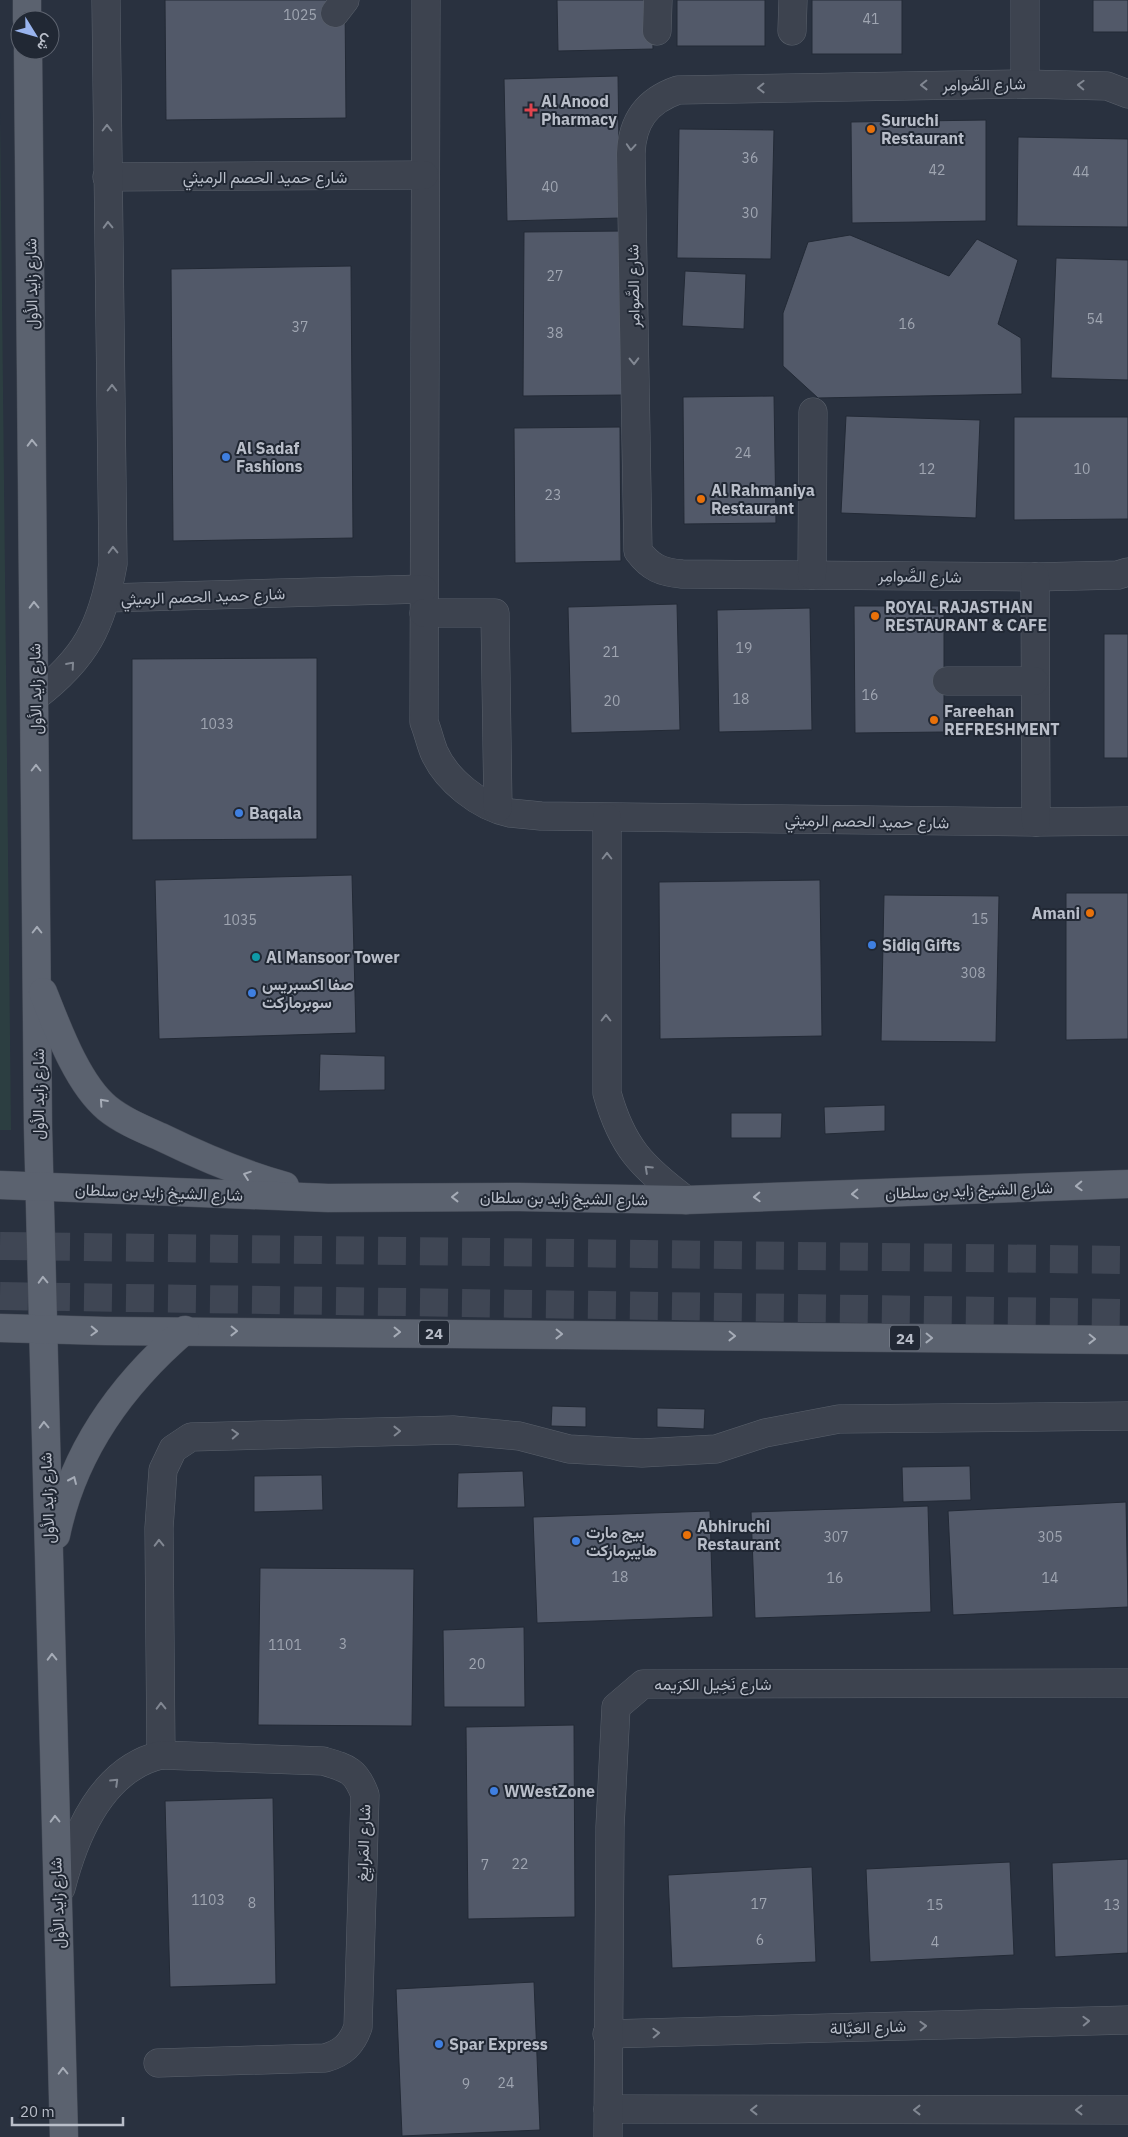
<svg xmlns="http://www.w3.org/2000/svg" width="1128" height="2137" viewBox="0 0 1128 2137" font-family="'IBM Plex Sans',Vazirmatn,sans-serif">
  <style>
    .green { fill: #2c3e41 }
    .building { fill: #525969; stroke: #232a36 }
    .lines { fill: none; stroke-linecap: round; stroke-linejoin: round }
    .highway-tunnel { stroke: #3f4654; stroke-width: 28; stroke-dasharray: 28 14; stroke-linecap: butt }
    .minor-casing { stroke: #5a616c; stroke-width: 29 }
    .major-casing { stroke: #464c58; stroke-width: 29 }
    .minor { stroke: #3d434f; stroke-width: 28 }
    .major { stroke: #5b626f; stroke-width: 28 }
    .oneway { stroke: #818792 }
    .oneway2 { stroke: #a6acb7 }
    .health-dot { fill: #e0444e; stroke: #212834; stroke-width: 2 }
    .food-dot { fill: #e8710a; stroke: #212834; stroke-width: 2 }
    .shop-dot { fill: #3f7fe0; stroke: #212834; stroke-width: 2 }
    .culture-dot { fill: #0f9aa8; stroke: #212834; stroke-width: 2 }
    .labels { text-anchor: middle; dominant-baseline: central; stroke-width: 4; stroke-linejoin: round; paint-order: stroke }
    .number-label { font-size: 14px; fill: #9fa5b1 }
    .shield { fill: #212834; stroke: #8b919c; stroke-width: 1 }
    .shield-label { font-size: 15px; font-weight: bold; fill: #b9bec9 }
    .street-label { font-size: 16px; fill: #b9bec9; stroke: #212834 }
    .poi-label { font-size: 16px; font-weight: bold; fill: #b9bec9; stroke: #212834; text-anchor: start }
  </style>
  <rect width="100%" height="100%" fill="#29313f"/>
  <!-- green -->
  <polygon class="green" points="0,111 11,1130 0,1130"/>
  <!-- building -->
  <g class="building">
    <polygon points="165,0 345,0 346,118 166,120"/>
    <polygon points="557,0 652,0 653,49 558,51"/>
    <rect x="677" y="0" width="88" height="46"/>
    <rect x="812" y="0" width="90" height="54"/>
    <rect x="1093" y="0" width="35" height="32"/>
    <polygon points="618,76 620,218 507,221 504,79"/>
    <polygon points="986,120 986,221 852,223 851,122"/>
    <polygon points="679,129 774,130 771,259 677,258"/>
    <polygon points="1018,137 1128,139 1128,227 1017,226"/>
    <polygon points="623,231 623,395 523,396 524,232"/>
    <polygon points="850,235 949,276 977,239 1018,260 998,324 1021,338 1022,394 818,398 783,366 783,313 808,242"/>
    <polygon points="1056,258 1128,260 1128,380 1051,378"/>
    <polygon points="351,266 353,538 173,541 171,269"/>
    <polygon points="685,271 746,274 744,329 682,326"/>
    <polygon points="774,396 776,523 684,524 683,397"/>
    <polygon points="846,416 980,420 976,518 841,513"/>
    <polygon points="1014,417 1128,417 1128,519 1014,520"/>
    <polygon points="620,427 621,561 515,563 514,428"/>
    <polygon points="677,604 680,730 571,733 568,607"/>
    <polygon points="854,606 944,606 944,732 855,733"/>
    <polygon points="810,608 812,730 719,732 717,610"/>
    <rect x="1104" y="634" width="24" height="124"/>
    <polygon points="317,658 317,839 132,840 132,659"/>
    <polygon points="352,875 356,1033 159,1039 155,880"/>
    <polygon points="820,880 822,1036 660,1039 659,882"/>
    <polygon points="1066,893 1128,893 1128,1039 1066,1040"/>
    <polygon points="884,895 999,896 996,1042 881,1041"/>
    <polygon points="320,1054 385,1056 385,1090 319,1091"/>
    <polygon points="885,1105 885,1131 825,1134 824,1107"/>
    <polygon points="731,1113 782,1113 781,1138 731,1138"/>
    <polygon points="552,1406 586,1407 586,1427 551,1426"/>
    <polygon points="657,1408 705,1409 704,1429 657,1427"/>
    <polygon points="970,1466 971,1500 903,1502 902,1467"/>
    <polygon points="523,1471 525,1507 457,1508 458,1473"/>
    <polygon points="322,1475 323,1510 254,1512 254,1476"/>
    <polygon points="1126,1502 1128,1607 953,1615 948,1511"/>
    <polygon points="928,1506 931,1612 755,1618 751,1512"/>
    <polygon points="710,1511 713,1617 537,1623 533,1517"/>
    <polygon points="260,1568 414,1569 412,1726 258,1725"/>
    <polygon points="524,1627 525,1707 444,1707 443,1630"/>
    <polygon points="574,1725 575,1917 468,1919 466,1727"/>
    <polygon points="273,1798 276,1984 170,1987 165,1801"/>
    <polygon points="1128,1859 1128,1953 1055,1957 1052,1863"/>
    <polygon points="1010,1862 1014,1955 870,1962 866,1869"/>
    <polygon points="812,1867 816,1962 672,1968 668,1875"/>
    <polygon points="534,1982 540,2130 402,2136 396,1989"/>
  </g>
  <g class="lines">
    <!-- highway-tunnel -->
    <g class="highway-tunnel">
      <polyline points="0,1246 1128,1260"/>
      <polyline points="0,1296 1128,1313"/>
    </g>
    <defs>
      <g id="minor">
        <path d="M426,0L424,722C428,732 430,742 434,752C446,780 480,807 510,813C520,814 530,815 541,816L1036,822L1128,821"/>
        <polyline points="1025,0 1025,84"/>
        <polyline points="335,13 345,0"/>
        <polyline points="657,31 658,0"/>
        <polyline points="792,31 793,0"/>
        <path d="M1128,94L1107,86L1025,84L678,90C646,101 632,122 631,154L638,551C651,568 661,572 682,574L1035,577L1118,575L1128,572"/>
        <polyline points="107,177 424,175"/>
        <polyline points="812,575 813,412"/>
        <polyline points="1035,577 1036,822"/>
        <polyline points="107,598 423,589"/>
        <polyline points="424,613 495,613 498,808"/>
        <polyline points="947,681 1034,681"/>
        <path d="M35,697C86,658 102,626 113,564L106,0"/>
        <path d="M607,818V1093C622,1147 642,1167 686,1200"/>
        <polyline points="161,1755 159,1528 163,1470 173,1449 191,1437 453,1430 519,1436 569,1449 642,1453 716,1449 765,1433 839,1419 1128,1416"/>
        <path d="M61,1888C75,1834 102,1769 161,1755L323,1761C347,1768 356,1770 365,1795L358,2027C352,2044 343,2053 325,2058L158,2063"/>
        <polyline points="607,2034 1128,2020"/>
        <polyline points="608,2109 1128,2110"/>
        <polyline points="608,2137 610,1827 616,1707 643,1684 1128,1683"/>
      </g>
      <g id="major">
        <polyline points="27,0 27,20"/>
        <polyline points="28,50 38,1128 64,2137"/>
        <path d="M43,992C57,1027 77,1083 107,1108C123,1121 143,1129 161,1137C202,1157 242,1174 285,1186"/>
        <polyline points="0,1185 328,1198 519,1197 686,1200 1128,1184"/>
        <polyline points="0,1328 105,1331 1128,1340"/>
        <path d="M56,1535C73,1452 122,1384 185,1330"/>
      </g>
    </defs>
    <!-- minor casing -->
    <use href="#minor" class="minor-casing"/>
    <!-- major casing -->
    <use href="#major" class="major-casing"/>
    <!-- minor -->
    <use href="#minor" class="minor"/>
    <!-- major -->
    <use href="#major" class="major"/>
  </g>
  <!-- one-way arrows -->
  <defs><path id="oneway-chevron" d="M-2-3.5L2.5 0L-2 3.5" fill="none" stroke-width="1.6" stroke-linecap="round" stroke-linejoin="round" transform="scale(1.25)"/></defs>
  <g class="oneway">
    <use href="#oneway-chevron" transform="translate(924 85) rotate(179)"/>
    <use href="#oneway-chevron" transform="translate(1081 85) rotate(-178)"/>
    <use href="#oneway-chevron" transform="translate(761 88) rotate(179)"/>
    <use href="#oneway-chevron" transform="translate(107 128) rotate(-90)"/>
    <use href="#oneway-chevron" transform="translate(631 147) rotate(94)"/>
    <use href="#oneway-chevron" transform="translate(108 225) rotate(-92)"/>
    <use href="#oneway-chevron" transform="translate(634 361) rotate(89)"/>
    <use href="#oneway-chevron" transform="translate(112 388) rotate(-90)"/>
    <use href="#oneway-chevron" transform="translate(113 550) rotate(-91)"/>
    <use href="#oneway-chevron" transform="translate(71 665) rotate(-49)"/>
    <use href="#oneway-chevron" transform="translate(607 856) rotate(-90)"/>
    <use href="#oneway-chevron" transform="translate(606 1018) rotate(-90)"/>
    <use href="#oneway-chevron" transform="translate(648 1169) rotate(-137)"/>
    <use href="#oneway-chevron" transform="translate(397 1431) rotate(-1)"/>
    <use href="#oneway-chevron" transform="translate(235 1434) rotate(-3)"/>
    <use href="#oneway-chevron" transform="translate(159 1543) rotate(-91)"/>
    <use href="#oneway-chevron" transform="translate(161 1706) rotate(-91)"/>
    <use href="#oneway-chevron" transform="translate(115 1782) rotate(-44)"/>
    <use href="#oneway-chevron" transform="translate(1086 2021) rotate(-2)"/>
    <use href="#oneway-chevron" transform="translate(923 2026) rotate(-2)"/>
    <use href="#oneway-chevron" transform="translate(656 2033) rotate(-2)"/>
    <use href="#oneway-chevron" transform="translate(754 2110) rotate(-180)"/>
    <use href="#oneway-chevron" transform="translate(917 2110) rotate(-180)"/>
    <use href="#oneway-chevron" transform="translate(1079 2110) rotate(-180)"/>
  </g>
  <g class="oneway2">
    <use href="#oneway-chevron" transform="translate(32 443) rotate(-91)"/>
    <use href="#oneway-chevron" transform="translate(34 605) rotate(-91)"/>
    <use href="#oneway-chevron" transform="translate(36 768) rotate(-90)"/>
    <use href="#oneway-chevron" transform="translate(37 930) rotate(-90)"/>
    <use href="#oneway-chevron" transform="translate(103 1102) rotate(-132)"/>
    <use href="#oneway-chevron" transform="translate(247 1175) rotate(-161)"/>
    <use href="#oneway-chevron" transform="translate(1079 1186) rotate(178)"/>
    <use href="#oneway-chevron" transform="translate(855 1194) rotate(178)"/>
    <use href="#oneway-chevron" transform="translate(455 1197) rotate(180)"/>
    <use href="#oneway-chevron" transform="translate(757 1197) rotate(178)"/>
    <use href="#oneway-chevron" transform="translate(43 1280) rotate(-92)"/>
    <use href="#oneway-chevron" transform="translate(94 1331) rotate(2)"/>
    <use href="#oneway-chevron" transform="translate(234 1331) rotate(1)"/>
    <use href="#oneway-chevron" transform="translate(397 1332) rotate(1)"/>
    <use href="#oneway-chevron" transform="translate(559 1334) rotate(1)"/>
    <use href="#oneway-chevron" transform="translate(732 1336) rotate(1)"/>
    <use href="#oneway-chevron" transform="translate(929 1338) rotate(1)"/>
    <use href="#oneway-chevron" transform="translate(1092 1339) rotate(1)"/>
    <use href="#oneway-chevron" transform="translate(44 1425) rotate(-92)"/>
    <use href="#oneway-chevron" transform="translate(73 1480) rotate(-66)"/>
    <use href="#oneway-chevron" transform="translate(52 1657) rotate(-91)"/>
    <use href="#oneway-chevron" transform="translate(55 1819) rotate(-91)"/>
    <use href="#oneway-chevron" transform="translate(63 2071) rotate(-91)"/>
  </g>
  <!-- markers -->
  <path class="health-dot" d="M528.5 102.5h5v5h5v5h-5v5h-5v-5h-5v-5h5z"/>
  <g class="food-dot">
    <circle cx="871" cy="129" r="5"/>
    <circle cx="701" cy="499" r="5"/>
    <circle cx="875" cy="616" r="5"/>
    <circle cx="934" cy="720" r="5"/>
    <circle cx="1090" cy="913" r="5"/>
    <circle cx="687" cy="1535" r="5"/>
  </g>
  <g class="shop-dot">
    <circle cx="226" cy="457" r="5"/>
    <circle cx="239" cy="813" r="5"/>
    <circle cx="872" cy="945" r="5"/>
    <circle cx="252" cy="993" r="5"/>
    <circle cx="576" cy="1541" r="5"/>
    <circle cx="494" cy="1791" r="5"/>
    <circle cx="439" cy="2044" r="5"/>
  </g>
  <circle class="culture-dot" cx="256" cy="957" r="5"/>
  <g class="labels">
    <!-- number labels -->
    <g class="number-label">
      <text x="300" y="15">1025</text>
      <text x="871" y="19">41</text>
      <text x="750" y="158">36</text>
      <text x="937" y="170">42</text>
      <text x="1081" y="172">44</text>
      <text x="550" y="187">40</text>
      <text x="750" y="213">30</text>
      <text x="555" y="276">27</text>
      <text x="1095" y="319">54</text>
      <text x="907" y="324">16</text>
      <text x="300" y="327">37</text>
      <text x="555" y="333">38</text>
      <text x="743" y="453">24</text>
      <text x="927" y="469">12</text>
      <text x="1082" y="469">10</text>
      <text x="553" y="495">23</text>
      <text x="744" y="648">19</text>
      <text x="611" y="652">21</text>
      <text x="870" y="695">16</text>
      <text x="741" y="699">18</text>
      <text x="612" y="701">20</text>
      <text x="217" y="724">1033</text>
      <text x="980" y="919">15</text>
      <text x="240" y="920">1035</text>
      <text x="973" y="973">308</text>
      <text x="836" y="1537">307</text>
      <text x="1050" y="1537">305</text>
      <text x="620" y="1577">18</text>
      <text x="835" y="1578">16</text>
      <text x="1050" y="1578">14</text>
      <text x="343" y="1644">3</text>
      <text x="285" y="1645">1101</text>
      <text x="477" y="1664">20</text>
      <text x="520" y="1864">22</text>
      <text x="485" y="1865">7</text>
      <text x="208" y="1900">1103</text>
      <text x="252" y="1903">8</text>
      <text x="759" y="1904">17</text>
      <text x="935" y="1905">15</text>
      <text x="1112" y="1905">13</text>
      <text x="760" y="1940">6</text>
      <text x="935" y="1942">4</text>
      <text x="506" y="2083">24</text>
      <text x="466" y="2084">9</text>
    </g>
    <!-- shield labels -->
    <g class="shield">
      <rect x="419" y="1320.5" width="30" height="25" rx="4"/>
      <rect x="890" y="1325.5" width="30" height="25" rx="4"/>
    </g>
    <g class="shield-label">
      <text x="434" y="1333">24</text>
      <text x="905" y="1338">24</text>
    </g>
    <!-- street labels -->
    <g class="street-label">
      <text transform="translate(984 84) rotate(-1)">شارع الصَّوامِر</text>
      <text x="265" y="177">شارع حميد الحصم الرميثي</text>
      <text transform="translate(31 284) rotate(-91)">شارع زايد الأول</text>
      <text transform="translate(633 286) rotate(-91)">شارع الصَّوامِر</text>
      <text transform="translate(920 576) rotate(1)">شارع الصَّوامِر</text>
      <text transform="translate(203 596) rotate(-2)">شارع حميد الحصم الرميثي</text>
      <text transform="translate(35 689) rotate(-91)">شارع زايد الأول</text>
      <text transform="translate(867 821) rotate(1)">شارع حميد الحصم الرميثي</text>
      <text transform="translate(38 1094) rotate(-90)">شارع زايد الأول</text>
      <text transform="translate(969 1190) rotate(-2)">شارع الشيخ زايد بن سلطان</text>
      <text transform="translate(159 1192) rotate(2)">شارع الشيخ زايد بن سلطان</text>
      <text transform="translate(564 1198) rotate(1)">شارع الشيخ زايد بن سلطان</text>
      <text transform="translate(47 1498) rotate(-92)">شارع زايد الأول</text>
      <text x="713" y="1684">شارع نَخِيل الكرَيمه</text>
      <text transform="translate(363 1843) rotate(-88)">شارع المَرايِغ</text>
      <text transform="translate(57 1903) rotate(-92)">شارع زايد الأول</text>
      <text transform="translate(868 2027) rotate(-2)">شارع العَيَّالة</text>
    </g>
    <!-- poi labels -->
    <g class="poi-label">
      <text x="541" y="101">Al Anood<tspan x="541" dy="18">Pharmacy</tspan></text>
      <text x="881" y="120">Suruchi<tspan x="881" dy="18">Restaurant</tspan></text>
      <text x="236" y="448">Al Sadaf<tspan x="236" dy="18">Fashions</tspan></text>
      <text x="711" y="490">Al Rahmaniya<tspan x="711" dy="18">Restaurant</tspan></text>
      <text x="885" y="607">ROYAL RAJASTHAN<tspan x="885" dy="18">RESTAURANT &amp; CAFE</tspan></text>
      <text x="944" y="711">Fareehan<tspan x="944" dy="18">REFRESHMENT</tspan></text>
      <text x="249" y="813">Baqala</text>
      <text x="1080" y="913" text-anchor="end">Amani</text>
      <text x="882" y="945">Sidiq Gifts</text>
      <text x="266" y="957">Al Mansoor Tower</text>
      <text x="262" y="984">صفا اكسبريس<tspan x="262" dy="18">سوبرماركت</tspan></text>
      <text x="697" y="1526">Abhiruchi<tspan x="697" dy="18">Restaurant</tspan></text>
      <text x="586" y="1532">بيج مارت<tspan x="586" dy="18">هايبرماركت</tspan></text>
      <text x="504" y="1791">WWestZone</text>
      <text x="449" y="2044">Spar Express</text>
    </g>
  </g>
  <!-- north arrow -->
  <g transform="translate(35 35) rotate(127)"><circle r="24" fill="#212834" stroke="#5e6470"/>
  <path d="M0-4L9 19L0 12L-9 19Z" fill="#99b4ee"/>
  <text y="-8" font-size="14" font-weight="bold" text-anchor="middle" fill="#b9bec9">ش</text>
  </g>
  <!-- scale -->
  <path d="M12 2117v8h111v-8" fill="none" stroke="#b9bec9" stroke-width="2.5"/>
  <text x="20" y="2117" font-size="15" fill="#b9bec9" stroke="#212834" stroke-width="4" paint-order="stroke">20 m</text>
</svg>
